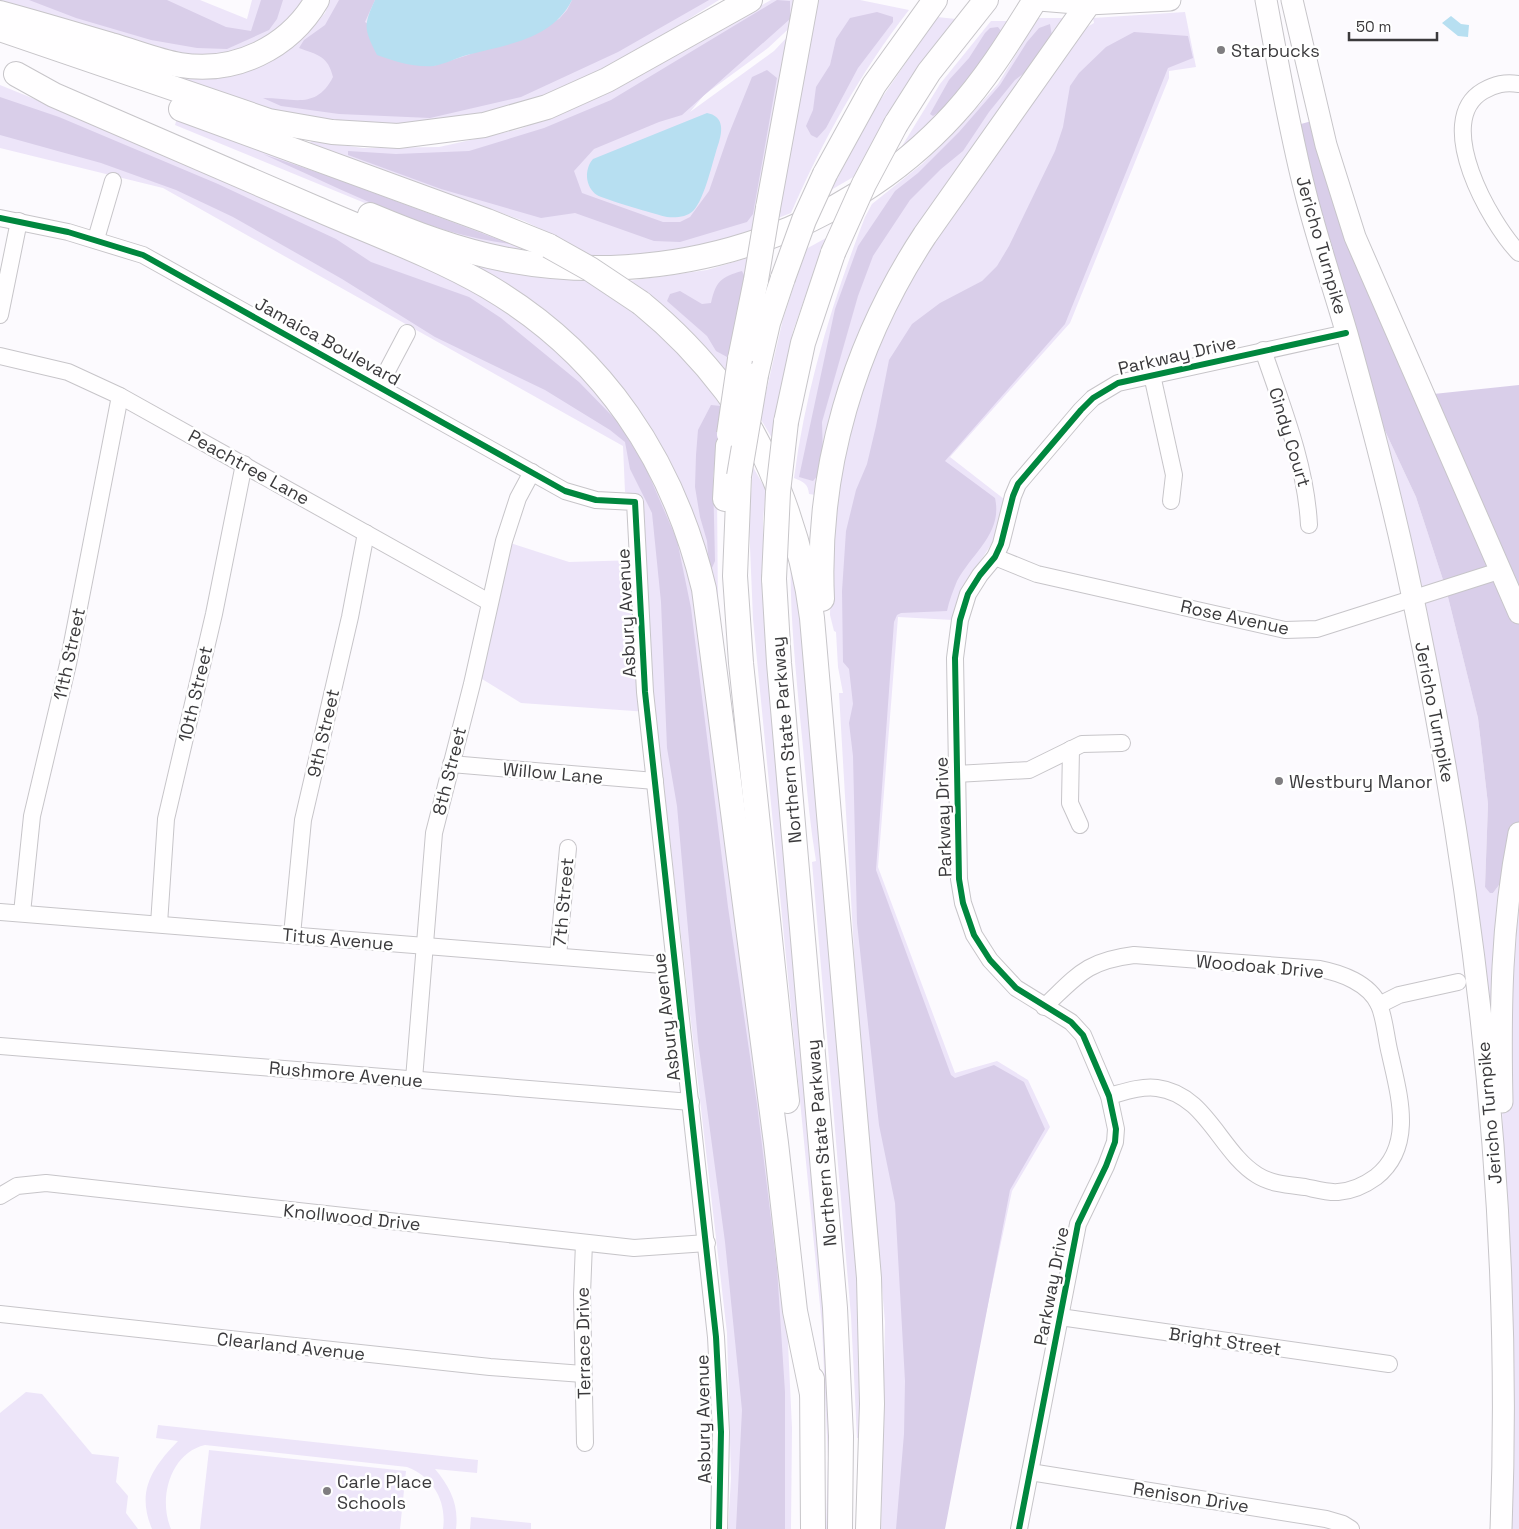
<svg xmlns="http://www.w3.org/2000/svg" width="1519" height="1529" viewBox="0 0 1519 1529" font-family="'Space Grotesk',sans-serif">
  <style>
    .green { fill: #ede5f9 }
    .forest { fill: #d9cee9 }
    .water { fill: #b7dff1 }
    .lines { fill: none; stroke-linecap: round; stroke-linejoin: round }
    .minor-casing { stroke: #c7c5c9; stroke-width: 18 }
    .major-casing { stroke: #c7c5c9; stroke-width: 23 }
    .highway-casing { stroke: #c7c5c9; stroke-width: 26 }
    .minor { stroke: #fffeff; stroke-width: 16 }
    .major { stroke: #fffeff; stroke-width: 21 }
    .highway { stroke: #fffeff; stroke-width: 24 }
    .highway-bridge-casing { stroke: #c7c5c9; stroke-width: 26; stroke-linecap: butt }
    .highway-bridge { stroke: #fffeff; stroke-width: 24 }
    .cycleway-casing { stroke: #fff; stroke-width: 9 }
    .cycleway { stroke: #00873e; stroke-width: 6 }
    .poi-dot { fill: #7f7d80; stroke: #fff; stroke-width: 2 }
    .labels { text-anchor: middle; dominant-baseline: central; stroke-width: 5; stroke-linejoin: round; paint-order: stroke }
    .poi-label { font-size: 18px; fill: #3b3a3c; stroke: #fff; text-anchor: start }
    .street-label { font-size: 18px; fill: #3b3a3c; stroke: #fff }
  </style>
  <rect width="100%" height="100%" fill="#fcfafe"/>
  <!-- green -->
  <g class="green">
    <polygon points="0,0 200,0 247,19 252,0 308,0 282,31 236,54 192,58 0,2"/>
    <path d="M330,0H719C665,34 610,70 551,95C474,128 350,133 269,109C222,95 176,76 130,60L192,73L311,29L325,13Z"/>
    <polygon points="771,0 801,0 797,21 768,48 704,95 690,112 774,51 790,34 756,234 637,258 531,254 482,245 411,222 175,125 177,118 537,250 564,240 524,221 307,145 312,141 363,148 439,147 520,129 592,100"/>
    <path d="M813,0H860L909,10C860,73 823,140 791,213L773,220Z"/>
    <path d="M1185,12L1196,67L1169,71V78L1070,323L950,457L1004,499C1003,542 983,550 967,583C961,595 958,608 953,620L898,617L878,867L955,1073L997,1061L1028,1080L1050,1127L1012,1191L955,1459L944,1529H881L885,1322L856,985L839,693H843L838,667L836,632L834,631L830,615L832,526L843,456L860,385L894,303L939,230L1084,24L1087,27L1094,23L1093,18Z"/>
    <polygon points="937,17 956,19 905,86 855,176 831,190 875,108"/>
    <path d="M1038,18H1069L916,241L822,496L809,494C808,484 804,482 794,478C806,388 832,302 865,217L872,204L922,164L963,123L998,84Z"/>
    <polygon points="991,21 1013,21 968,86 896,156 940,84"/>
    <polygon points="0,85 96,124 486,293 538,331 561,357 596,388 640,445 691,568 786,1301 792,1428 791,1529 728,1529 731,1478 727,1333 653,694 642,510 637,496 625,492 623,446 163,188 0,148"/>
    <polygon points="826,238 793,331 772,438 760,418 783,319 806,249"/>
    <path d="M751,257L730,375C699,339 668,307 628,281L707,270Z"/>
    <polygon points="480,265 525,274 593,280 651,322 725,405 717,492 718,612 657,440 472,266"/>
    <polygon points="1358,373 1416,497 1446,589 1478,718 1488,804 1485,887 1493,893 1499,885 1508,890 1519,910 1519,1529 1501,1529 1503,1152 1500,1007 1479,1003 1473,949"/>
    <polygon points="753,467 766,490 763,519 763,579 826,1326 831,1459 830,1529 826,1529 828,1458 822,1326 753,619 749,523"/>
    <polygon points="504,541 569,562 638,560 648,712 521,703 474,674"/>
    <path d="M791,549L797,570L854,1158L865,1438H857L851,1316L812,862L816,861C808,813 805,765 800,717C795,661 789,605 791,549Z"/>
    <polygon points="26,1392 42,1394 92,1454 119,1457 116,1482 128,1496 126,1513 138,1529 0,1529 0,1413"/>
    <path d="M158,1425L478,1460L477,1473L435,1469C450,1487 459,1504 456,1529H443C447,1501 433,1477 407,1467L205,1445C170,1453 158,1499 171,1529H152C136,1491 152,1468 178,1441L156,1438Z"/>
    <polygon points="209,1450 406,1471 400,1529 200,1529"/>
    <polygon points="471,1517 531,1523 531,1529 470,1529"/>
  </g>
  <!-- forest -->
  <g class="forest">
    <polygon points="29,0 167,0 226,27 251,31 261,0 283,0 277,19 269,30 227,49 197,48 151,40 76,18"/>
    <path d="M339,0H375L365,22L433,66L468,55L559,19L567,10L572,0H709L618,52L521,97L430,118L339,114L281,106L263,98C294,98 316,110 333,77C328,56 318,55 299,48L304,40L325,25Z"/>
    <polygon points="777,0 790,1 790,19 682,115 659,122 594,149 574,171 582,193 663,222 680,222 690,217 709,191 728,136 752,77 767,70 777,78 753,214 747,222 680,242 654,241 575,213 541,218 441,189 348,155 348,151 396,154 469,151 544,128 611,100"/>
    <polygon points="877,12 893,17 893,22 858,68 826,128 817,138 811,135 806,126 813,110 816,87 830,65 836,39 850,18"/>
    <polygon points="1050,24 1052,36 1032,67 1015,80 989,112 963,151 941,169 910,200 873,256 858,296 822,422 823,457 820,473 813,481 799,477 835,309 858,246 895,191 918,173 959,132 1000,85 1027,42 1039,28"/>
    <polygon points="998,27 1001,31 996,43 943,109 933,116 930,114 949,80 969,58 985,33 990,28"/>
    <path d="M1134,32L1188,36L1193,58L1168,68L1065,324L945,461L995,498C1003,533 972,553 957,581C953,591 949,601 947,611L901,613L897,615L894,622L876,870L951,1075L955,1078L994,1065L1024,1082L1045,1129L1010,1190L945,1529H896L904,1434L905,1381L895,1203L879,1125L857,923L853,756L849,723L853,704L849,669L843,662L842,591L846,531L856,490L867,464L876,426L889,360L912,324L940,303L982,281L997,266L1009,246L1055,151L1063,127L1070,86L1079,73L1106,47Z"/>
    <polygon points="0,97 59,117 218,184 336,239 371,262 469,297 501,318 579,382 618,422 645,466 677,540 691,608 728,907 757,1104 777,1268 785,1392 785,1529 736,1529 742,1410 725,1242 698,1041 677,806 667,748 661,602 652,513 630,469 625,442 610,430 545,390 435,337 342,279 233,217 176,190 101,163 0,135"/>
    <polygon points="1319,119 1424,395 1519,385 1519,910 1508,890 1499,885 1493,893 1490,893 1485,887 1488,804 1478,718 1446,589 1416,497 1358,373 1290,127"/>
    <path d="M263,154L334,178L511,244C426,234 341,189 263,154Z"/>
    <path d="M742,271L744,275L731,354L727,357L716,351L707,336L667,301L670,294L680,291L702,304L711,303C716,281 721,277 742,271Z"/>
    <polygon points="711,405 721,406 722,415 713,476 715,561 712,568 709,565 707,541 700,517 695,487 696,455 698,430"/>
  </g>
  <!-- water -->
  <g class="water">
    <path d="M375,0H572C552,40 505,45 467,55C456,58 445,64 434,66C415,68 394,61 377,55C364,29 363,26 375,0Z"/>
    <polygon points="1451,16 1461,24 1469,25 1468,37 1458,36 1442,23"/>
    <path d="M707,113C723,116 723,129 719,142C713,159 705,199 693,211C687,217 676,218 667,217C658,215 603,199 597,195C585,187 584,169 593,159Z"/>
  </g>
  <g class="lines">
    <defs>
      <g id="minor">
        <path d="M1519,84C1505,82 1495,84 1483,91C1432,121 1490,223 1519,253"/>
        <polyline points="0,218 68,232 143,255 565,491 596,500 635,502 645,692 716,1337 721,1432 719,1529"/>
        <polyline points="96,239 113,181"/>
        <polyline points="0,315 19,221"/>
        <path d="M1263,350C1282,406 1306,465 1309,525"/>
        <polyline points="0,356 68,372 120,396 489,602"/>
        <polyline points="1152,375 1174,475 1171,501"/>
        <polyline points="379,386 407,333"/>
        <polyline points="995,557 1037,574 1285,630 1317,629 1502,570"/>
        <polyline points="1071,749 1070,803 1080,825"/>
        <polyline points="451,764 655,781"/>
        <polyline points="956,774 1029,770 1082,744 1122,743"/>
        <polyline points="0,912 675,966"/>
        <polyline points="22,913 32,816 68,664 120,396"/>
        <polyline points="159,924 166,819 214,614 244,464"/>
        <polyline points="292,935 303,820 350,617 366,533"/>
        <polyline points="558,956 568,848"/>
        <polyline points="1379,1005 1399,995 1458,982"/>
        <path d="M1044,1007C1078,975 1086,961 1134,955L1320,969C1341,973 1369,983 1379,1005C1385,1019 1386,1039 1390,1054C1399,1095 1415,1146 1376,1177C1365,1185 1353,1191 1338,1192C1328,1193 1315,1189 1305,1187C1289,1185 1271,1184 1257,1175C1220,1152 1206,1094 1157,1088C1141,1086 1124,1092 1109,1096"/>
        <polyline points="0,1046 691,1102"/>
        <polyline points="414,1079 434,833 472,684 504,541 518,498 532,472"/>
        <polyline points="0,1196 17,1186 46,1183 634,1248 707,1243"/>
        <polyline points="584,1243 582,1294 585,1443"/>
        <polyline points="0,1314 490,1367 583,1374"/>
        <polyline points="1060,1317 1389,1364"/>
        <polyline points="1030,1472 1326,1519 1343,1524 1351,1529"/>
        <polyline points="1019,1529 1078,1224 1106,1166 1115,1142 1116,1129 1109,1096 1083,1035 1071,1022 1016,988 990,960 974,935 963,903 959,879 955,658 960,620 968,594 980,575 995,557 1001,544 1013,496 1018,484 1081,410 1093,398 1118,383 1346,333"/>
      </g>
      <g id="major">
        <polyline points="1039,0 1088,4 1170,0"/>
        <path d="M1266,0C1278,64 1289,128 1305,191C1317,239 1333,286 1347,334C1368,409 1388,484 1405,561C1474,878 1514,1204 1501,1529"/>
        <polyline points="1292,0 1326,145 1355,237 1519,613"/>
        <path d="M1502,1102C1500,1010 1501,924 1519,833"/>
      </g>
      <g id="highway">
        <path d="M0,13C37,23 74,34 111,45C133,51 157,61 180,65C235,74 289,48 317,0"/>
        <polyline points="0,29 269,121 332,132 398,136 484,125 547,107 607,80 750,0"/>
        <path d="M16,74L54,95C141,132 228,170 315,208C372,233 433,255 487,286C603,354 673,460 704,589L776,1143L795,1311L812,1394"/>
        <polyline points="181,109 487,221 549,246"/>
        <polyline points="896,124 929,72 986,0"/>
        <polyline points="825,174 874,85 935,0"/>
        <polyline points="768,208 806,0"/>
        <path d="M370,215C413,233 457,250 503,259C665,291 842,237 954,114C986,79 1010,40 1035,0"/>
        <path d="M641,303C673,329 701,358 726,391C771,452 803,543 812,618L869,1278L872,1404L868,1529"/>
        <polyline points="740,359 756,280"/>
        <polyline points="756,375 768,323 783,278"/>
        <polyline points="786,422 803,343 833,253"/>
        <polyline points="739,476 735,576 741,663 787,1101"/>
        <polyline points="725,499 728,446"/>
        <polyline points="774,579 779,663 835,1308 841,1436 840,1529"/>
        <path d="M822,599C816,469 854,343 925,235L1088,4"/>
        <polyline points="812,1379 813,1529"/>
      </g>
    </defs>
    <!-- minor casing -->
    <use href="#minor" class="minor-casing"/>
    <!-- major casing -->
    <use href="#major" class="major-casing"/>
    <!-- highway casing -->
    <use href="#highway" class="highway-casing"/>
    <!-- minor -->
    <use href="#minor" class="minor"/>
    <!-- major -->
    <use href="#major" class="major"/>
    <!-- highway -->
    <use href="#highway" class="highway"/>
    <defs>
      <g id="highway-bridge">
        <polyline points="549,246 590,269 641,303"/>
        <polyline points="833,253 864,184 896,124"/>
        <polyline points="783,278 804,220 825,174"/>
        <polyline points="756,280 768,208"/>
        <polyline points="729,434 740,359"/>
        <polyline points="739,476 756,375"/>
        <polyline points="774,579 778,492 786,422"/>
      </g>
    </defs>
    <!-- highway-bridge casing -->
    <use href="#highway-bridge" class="highway-bridge-casing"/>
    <!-- highway-bridge -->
    <use href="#highway-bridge" class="highway-bridge"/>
    <defs>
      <g id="cycleway">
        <polyline points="0,218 68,232 143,255 565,491 596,500 635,502 645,692 716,1337 721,1432 719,1529"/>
        <polyline points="1019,1529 1078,1224 1106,1166 1115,1142 1116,1129 1109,1096 1083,1035 1071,1022 1016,988 990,960 974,935 963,903 959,879 955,658 960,620 968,594 980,575 995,557 1001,544 1013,496 1018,484 1081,410 1093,398 1118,383 1346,333"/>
      </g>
    </defs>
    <!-- cycleway casing -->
    <use href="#cycleway" class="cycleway-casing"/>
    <!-- cycleway -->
    <use href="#cycleway" class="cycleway"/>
  </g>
  <!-- markers -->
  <g class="poi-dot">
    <circle cx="1221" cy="50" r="5"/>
    <circle cx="1279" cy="781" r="5"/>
    <circle cx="327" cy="1491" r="5"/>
  </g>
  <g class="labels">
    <!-- poi labels -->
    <g class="poi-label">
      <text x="1231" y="50">Starbucks</text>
      <text x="1289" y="781">Westbury Manor</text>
      <text x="337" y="1481">Carle Place<tspan x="337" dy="21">Schools</tspan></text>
    </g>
    <!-- street labels -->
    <g class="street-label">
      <text transform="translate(1322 245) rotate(74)">Jericho Turnpike</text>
      <text transform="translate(328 341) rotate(29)">Jamaica Boulevard</text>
      <text transform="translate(1177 355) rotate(-13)">Parkway Drive</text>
      <text transform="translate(1290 437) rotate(73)">Cindy Court</text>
      <text transform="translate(249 467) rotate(29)">Peachtree Lane</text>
      <text transform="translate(626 613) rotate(-93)">Asbury Avenue</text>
      <text transform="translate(1235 617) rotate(12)">Rose Avenue</text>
      <text transform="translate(69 654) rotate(-78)">11th Street</text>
      <text transform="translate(195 694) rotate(-77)">10th Street</text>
      <text transform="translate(1435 712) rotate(79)">Jericho Turnpike</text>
      <text transform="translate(323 733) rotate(-77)">9th Street</text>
      <text transform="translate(786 740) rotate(-95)">Northern State Parkway</text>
      <text transform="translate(449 771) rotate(-76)">8th Street</text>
      <text transform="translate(553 773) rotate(5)">Willow Lane</text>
      <text transform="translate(943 817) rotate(-92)">Parkway Drive</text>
      <text transform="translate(563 902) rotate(-85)">7th Street</text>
      <text transform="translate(338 939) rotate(5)">Titus Avenue</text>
      <text transform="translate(1260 966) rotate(5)">Woodoak Drive</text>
      <text transform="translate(666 1017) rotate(-97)">Asbury Avenue</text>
      <text transform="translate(346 1074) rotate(5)">Rushmore Avenue</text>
      <text transform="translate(1489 1113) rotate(-95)">Jericho Turnpike</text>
      <text transform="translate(821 1143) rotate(-95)">Northern State Parkway</text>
      <text transform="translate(352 1217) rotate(6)">Knollwood Drive</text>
      <text transform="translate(1051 1286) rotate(-79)">Parkway Drive</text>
      <text transform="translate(1225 1341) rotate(8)">Bright Street</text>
      <text transform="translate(583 1343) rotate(-91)">Terrace Drive</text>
      <text transform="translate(291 1346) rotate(6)">Clearland Avenue</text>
      <text transform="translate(703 1419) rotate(-91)">Asbury Avenue</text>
      <text transform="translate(1191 1497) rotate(9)">Renison Drive</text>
    </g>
  </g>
  <!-- scale -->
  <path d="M1349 32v8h88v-8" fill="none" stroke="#3b3a3c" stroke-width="2.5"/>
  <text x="1356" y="32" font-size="15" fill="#3b3a3c" stroke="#ffffff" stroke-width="4" paint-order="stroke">50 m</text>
</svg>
